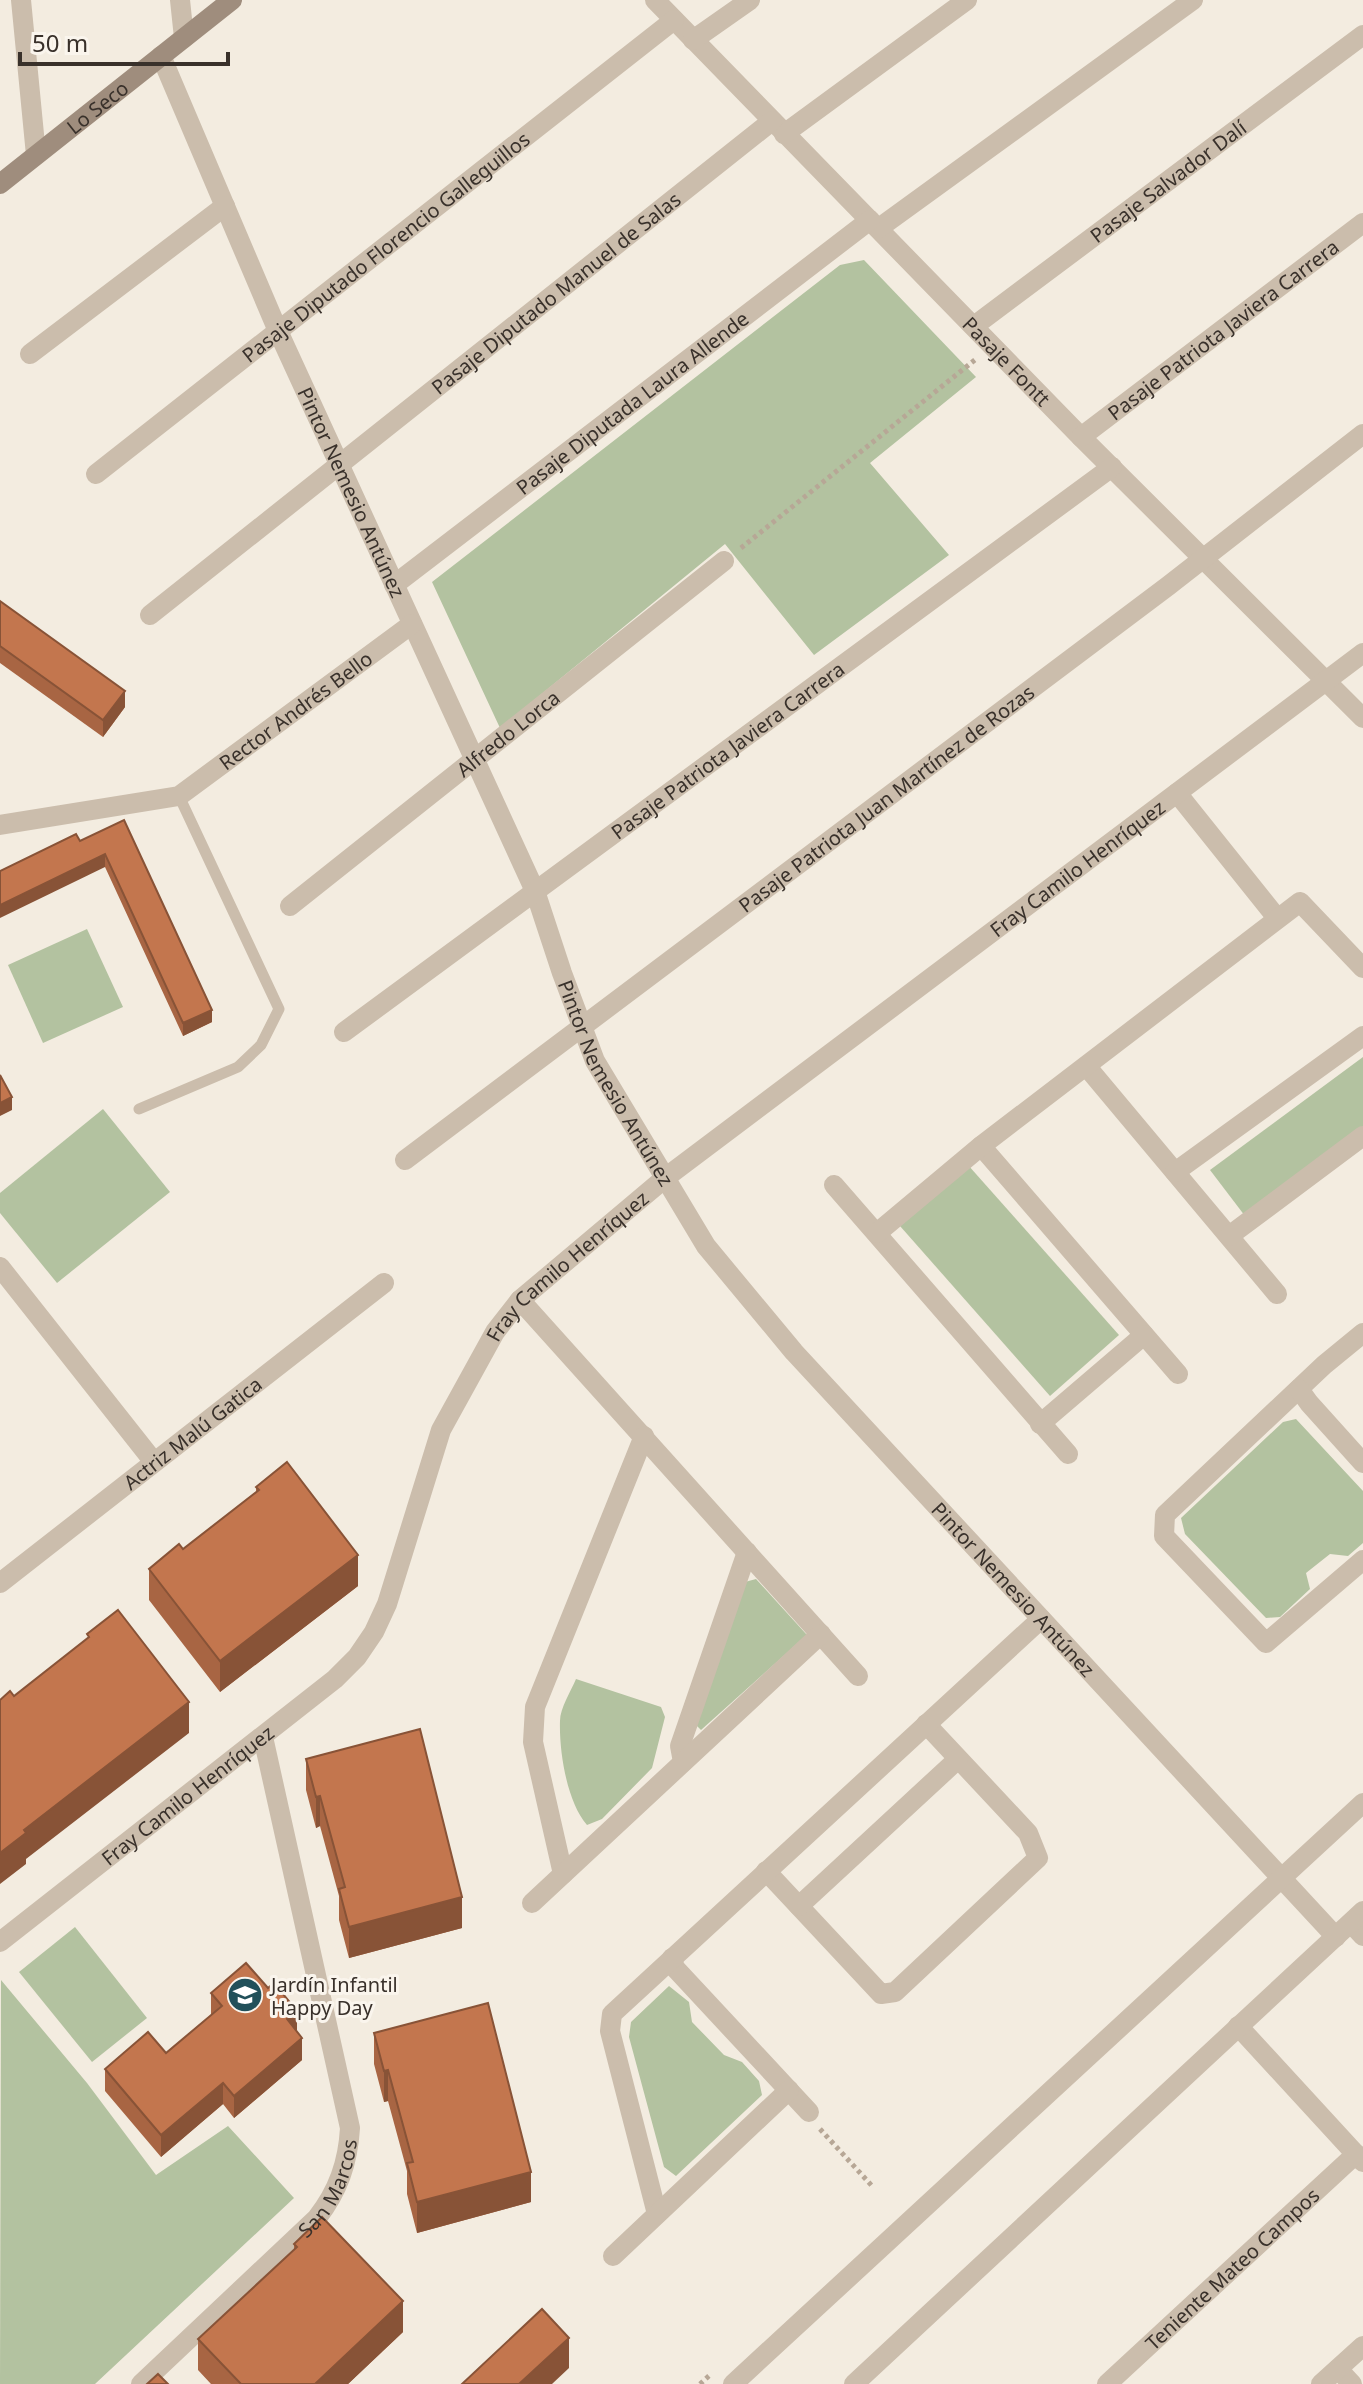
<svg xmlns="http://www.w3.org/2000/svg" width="1363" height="2384" viewBox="0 0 1363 2384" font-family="'Noto Sans',sans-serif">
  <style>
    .green { fill: #b3c2a0 }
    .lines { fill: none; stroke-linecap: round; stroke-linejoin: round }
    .path { stroke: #b7a796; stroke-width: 5; stroke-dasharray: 4 4; stroke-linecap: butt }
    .service { stroke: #cbbdac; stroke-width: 11 }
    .minor { stroke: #cbbdac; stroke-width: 20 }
    .tertiary { stroke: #cbbdac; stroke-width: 20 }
    .secondary { stroke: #9f8d7d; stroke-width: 20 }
    .wall { fill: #a86543 }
    .shaded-wall { fill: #885337 }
    .building { fill: #c3764e; stroke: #885337; stroke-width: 2 }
    .labels { text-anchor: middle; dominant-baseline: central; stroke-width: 6; stroke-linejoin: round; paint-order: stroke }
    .street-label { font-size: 20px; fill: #39312b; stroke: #faf5ed }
    .poi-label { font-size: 20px; fill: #39312b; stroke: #faf5ed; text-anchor: start }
  </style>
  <rect width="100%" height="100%" fill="#f3ece0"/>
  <!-- green -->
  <g class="green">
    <polygon points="864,260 976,377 870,463 949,555 814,655 725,544 500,728 432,582 840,265"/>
    <polygon points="87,929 123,1007 43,1043 8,965"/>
    <polygon points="1363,1057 1363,1128 1245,1216 1210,1170"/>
    <polygon points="103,1109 170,1192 57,1283 0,1213 0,1193"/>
    <polygon points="968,1165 1119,1335 1050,1396 900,1226"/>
    <polygon points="1296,1419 1363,1491 1363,1543 1348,1556 1330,1554 1306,1573 1310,1589 1280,1617 1266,1618 1185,1534 1181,1518 1283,1422"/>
    <polygon points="756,1579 807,1635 701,1730 694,1723 745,1582"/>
    <path d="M576,1679L661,1707L665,1717L652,1768L602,1819L587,1825C567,1802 559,1752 560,1721C560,1708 571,1691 576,1679Z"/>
    <polygon points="75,1927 147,2018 92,2062 19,1972"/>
    <polygon points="1,1980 87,2083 156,2175 228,2126 294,2198 95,2384 0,2384"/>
    <polygon points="669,1986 689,2002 692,2022 724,2055 742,2062 759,2081 762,2095 676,2176 664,2167 629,2037 631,2022"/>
  </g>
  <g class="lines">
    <!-- path -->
    <g class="path">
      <polyline points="741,548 976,359"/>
      <polyline points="820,2129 873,2187"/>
      <polyline points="700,2384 711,2374"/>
    </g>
    <!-- service -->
    <polyline class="service" points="139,1109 238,1067 261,1045 279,1009 179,796"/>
    <!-- minor -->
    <g class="minor">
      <polyline points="21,0 36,155"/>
      <polyline points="180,0 184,38"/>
      <path id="s1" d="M655,0L1081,437L1363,718"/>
      <polyline points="693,40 750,0"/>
      <path id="s2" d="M161,56L278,331L535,891L562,973L595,1061L706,1246L794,1352L1336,1937"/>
      <polyline points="784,134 967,0"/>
      <polyline points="879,228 1193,0"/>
      <path id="s3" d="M974,326L1363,35"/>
      <polyline points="30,354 225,206"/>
      <path id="s4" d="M1081,437L1363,223"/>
      <path id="s5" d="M96,474L674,20"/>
      <path id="s6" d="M394,585L870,220"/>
      <path id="s7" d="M150,615L772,121"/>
      <polyline points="1177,793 1277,918"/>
      <path id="s8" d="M0,825L179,796L412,624"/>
      <path id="s9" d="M290,906L724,561"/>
      <path id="s10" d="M344,1032L1112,467"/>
      <polyline points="1087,1067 1277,1294"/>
      <polyline points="981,1146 1178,1374"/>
      <path id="s11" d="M405,1160L1168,586L1363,434"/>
      <polyline points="1175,1172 1363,1036"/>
      <polyline points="834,1185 1068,1454"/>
      <polyline points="877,1233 981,1146 1300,902 1363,968"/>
      <polyline points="1229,1236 1363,1136"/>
      <polyline points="0,1267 154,1462"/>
      <polyline points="520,1300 858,1676"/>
      <polyline points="1363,1333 1324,1365 1165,1515 1164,1536 1266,1643 1363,1560"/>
      <polyline points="1299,1389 1309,1403 1363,1463"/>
      <polyline points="1040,1424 1144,1335"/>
      <path id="s12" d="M0,1583L384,1283"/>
      <polyline points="683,1762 680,1746 747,1552"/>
      <polyline points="766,1871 881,1994 895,1992 1038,1858 1028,1833 926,1724"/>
      <polyline points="563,1874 533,1742 535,1707 644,1436"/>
      <polyline points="532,1903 821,1634"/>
      <polyline points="799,1906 958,1759"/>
      <polyline points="1351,1923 1363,1936"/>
      <path id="s13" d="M0,1942L335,1679L357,1657L374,1632L387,1604L441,1430L495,1332L520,1300L665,1178L1363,653"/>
      <polyline points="672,1958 675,1968 809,2112"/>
      <polyline points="1238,2026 1363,2162"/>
      <polyline points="657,2214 610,2031 612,2014 1041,1619"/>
      <polyline points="613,2256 789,2090"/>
      <polyline points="1338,2369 1352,2384"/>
      <path id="s14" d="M141,2384L317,2218C338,2191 348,2163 350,2128L263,1737"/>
      <path id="s15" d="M1107,2384L1356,2154"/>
      <polyline points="1321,2384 1363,2346"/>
    </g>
    <!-- tertiary -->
    <g class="tertiary">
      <polyline points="733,2384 1363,1803"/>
      <polyline points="854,2384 1363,1911"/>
    </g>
    <!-- secondary -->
    <path class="secondary" id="s16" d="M0,184L232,0"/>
  </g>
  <!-- wall -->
  <g class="wall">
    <polygon points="0,601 125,707 103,737 0,663"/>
    <polygon points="124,820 212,1022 183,1036 105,867 80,841"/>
    <polygon points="256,1487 358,1586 220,1692 149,1600 149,1569 183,1549 256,1492"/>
    <polygon points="306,1759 462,1928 349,1958 339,1920 339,1896 320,1826 316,1828 306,1790"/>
    <polygon points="211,1993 297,2032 302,2060 234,2118 223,2104 161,2157 105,2091 105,2069 166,2053 211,2015"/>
    <polygon points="374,2033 531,2202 417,2233 407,2194 407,2171 388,2101 384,2102 374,2064"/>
    <polygon points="294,2244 403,2332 348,2384 211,2384 198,2370 198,2339 294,2250"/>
  </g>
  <!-- shaded-wall -->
  <g class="shaded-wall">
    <polygon points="125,691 125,707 103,737 103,720"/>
    <polygon points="105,854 105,867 0,918 0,905"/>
    <polygon points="212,1010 212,1022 183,1036 183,1023"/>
    <polygon points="12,1097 12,1110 0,1116 0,1103"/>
    <polygon points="358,1555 358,1586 220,1692 220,1661"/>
    <polygon points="189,1702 189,1733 26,1859 26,1864 0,1884 0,1853 24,1830"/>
    <polygon points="320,1796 320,1826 316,1828 316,1797"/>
    <polygon points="462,1897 462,1928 349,1958 349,1927"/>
    <polygon points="297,2011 297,2032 287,2019"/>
    <polygon points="302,2038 302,2060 234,2118 234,2096"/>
    <polygon points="388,2070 388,2101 384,2102 384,2071"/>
    <polygon points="223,2083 223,2104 161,2157 161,2135"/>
    <polygon points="531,2172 531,2202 417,2233 417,2202"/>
    <polygon points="403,2301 403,2332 348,2384 315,2384"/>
    <polygon points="569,2338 569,2368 552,2384 519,2384"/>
  </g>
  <!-- building -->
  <g class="building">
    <polygon points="0,601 125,691 103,720 0,646"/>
    <polygon points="124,820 212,1010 183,1023 105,854 0,905 0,871 76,834 80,841"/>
    <polygon points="0,1075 12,1097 0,1103"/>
    <polygon points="287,1462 358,1555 220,1661 149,1569 179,1544 183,1549 259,1490 256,1487"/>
    <polygon points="118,1610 189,1702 24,1830 26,1833 0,1853 0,1700 10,1691 14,1696 89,1637 87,1634"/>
    <polygon points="420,1729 462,1897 349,1927 339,1889 345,1887 320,1796 316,1797 306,1759"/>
    <polygon points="246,1963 268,1988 274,1983 297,2011 287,2019 302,2038 234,2096 223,2083 161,2135 105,2069 148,2032 166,2053 222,2006 211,1993"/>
    <polygon points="488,2003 531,2172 417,2202 407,2163 413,2162 388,2070 384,2071 374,2033"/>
    <polygon points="322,2217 403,2301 315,2384 241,2384 198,2339 297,2247 294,2244"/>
    <polygon points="542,2309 569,2338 519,2384 462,2384"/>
    <polygon points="158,2374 168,2384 147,2384"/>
  </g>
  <!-- icons -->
  <defs>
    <symbol id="school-disc" viewBox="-11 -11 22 22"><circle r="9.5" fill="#21505a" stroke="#faf5ed"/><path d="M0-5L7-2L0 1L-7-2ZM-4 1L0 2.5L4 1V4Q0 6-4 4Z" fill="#fff"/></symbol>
  </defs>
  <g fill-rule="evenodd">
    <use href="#school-disc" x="225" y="1975" width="40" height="40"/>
  </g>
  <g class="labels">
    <!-- street labels -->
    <g class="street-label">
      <text stroke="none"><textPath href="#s16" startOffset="124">Lo Seco</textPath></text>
      <text stroke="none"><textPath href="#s3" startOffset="242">Pasaje Salvador Dalí</textPath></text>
      <text stroke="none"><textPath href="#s5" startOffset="368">Pasaje Diputado Florencio Galleguillos</textPath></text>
      <text stroke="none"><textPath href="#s7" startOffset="518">Pasaje Diputado Manuel de Salas</textPath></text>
      <text stroke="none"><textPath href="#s4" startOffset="178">Pasaje Patriota Javiera Carrera</textPath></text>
      <text stroke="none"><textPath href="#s1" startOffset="504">Pasaje Fontt</textPath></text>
      <text stroke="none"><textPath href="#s6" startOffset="300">Pasaje Diputada Laura Allende</textPath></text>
      <text stroke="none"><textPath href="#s2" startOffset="476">Pintor Nemesio Antúnez</textPath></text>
      <text stroke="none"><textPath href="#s8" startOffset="326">Rector Andrés Bello</textPath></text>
      <text stroke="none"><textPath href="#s9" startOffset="278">Alfredo Lorca</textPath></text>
      <text stroke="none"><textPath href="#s10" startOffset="476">Pasaje Patriota Javiera Carrera</textPath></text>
      <text stroke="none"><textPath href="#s11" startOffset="602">Pasaje Patriota Juan Martínez de Rozas</textPath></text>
      <text stroke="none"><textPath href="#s13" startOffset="1558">Fray Camilo Henríquez</textPath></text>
      <text stroke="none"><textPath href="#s2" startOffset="1124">Pintor Nemesio Antúnez</textPath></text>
      <text stroke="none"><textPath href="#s13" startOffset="910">Fray Camilo Henríquez</textPath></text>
      <text stroke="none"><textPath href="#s12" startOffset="244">Actriz Malú Gatica</textPath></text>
      <text stroke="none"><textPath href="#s2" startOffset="1772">Pintor Nemesio Antúnez</textPath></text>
      <text stroke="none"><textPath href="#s13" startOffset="238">Fray Camilo Henríquez</textPath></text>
      <text stroke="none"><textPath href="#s14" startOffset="274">San Marcos</textPath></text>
      <text stroke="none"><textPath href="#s15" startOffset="170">Teniente Mateo Campos</textPath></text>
    </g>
    <!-- poi labels -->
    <g class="poi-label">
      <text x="271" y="1984">Jardín Infantil<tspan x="271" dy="23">Happy Day</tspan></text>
    </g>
  </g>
  <!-- scale -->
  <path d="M20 52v12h208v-12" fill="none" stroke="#39312b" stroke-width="4"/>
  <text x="32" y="52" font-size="24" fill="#39312b" stroke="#faf5ed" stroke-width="6" paint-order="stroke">50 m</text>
</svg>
